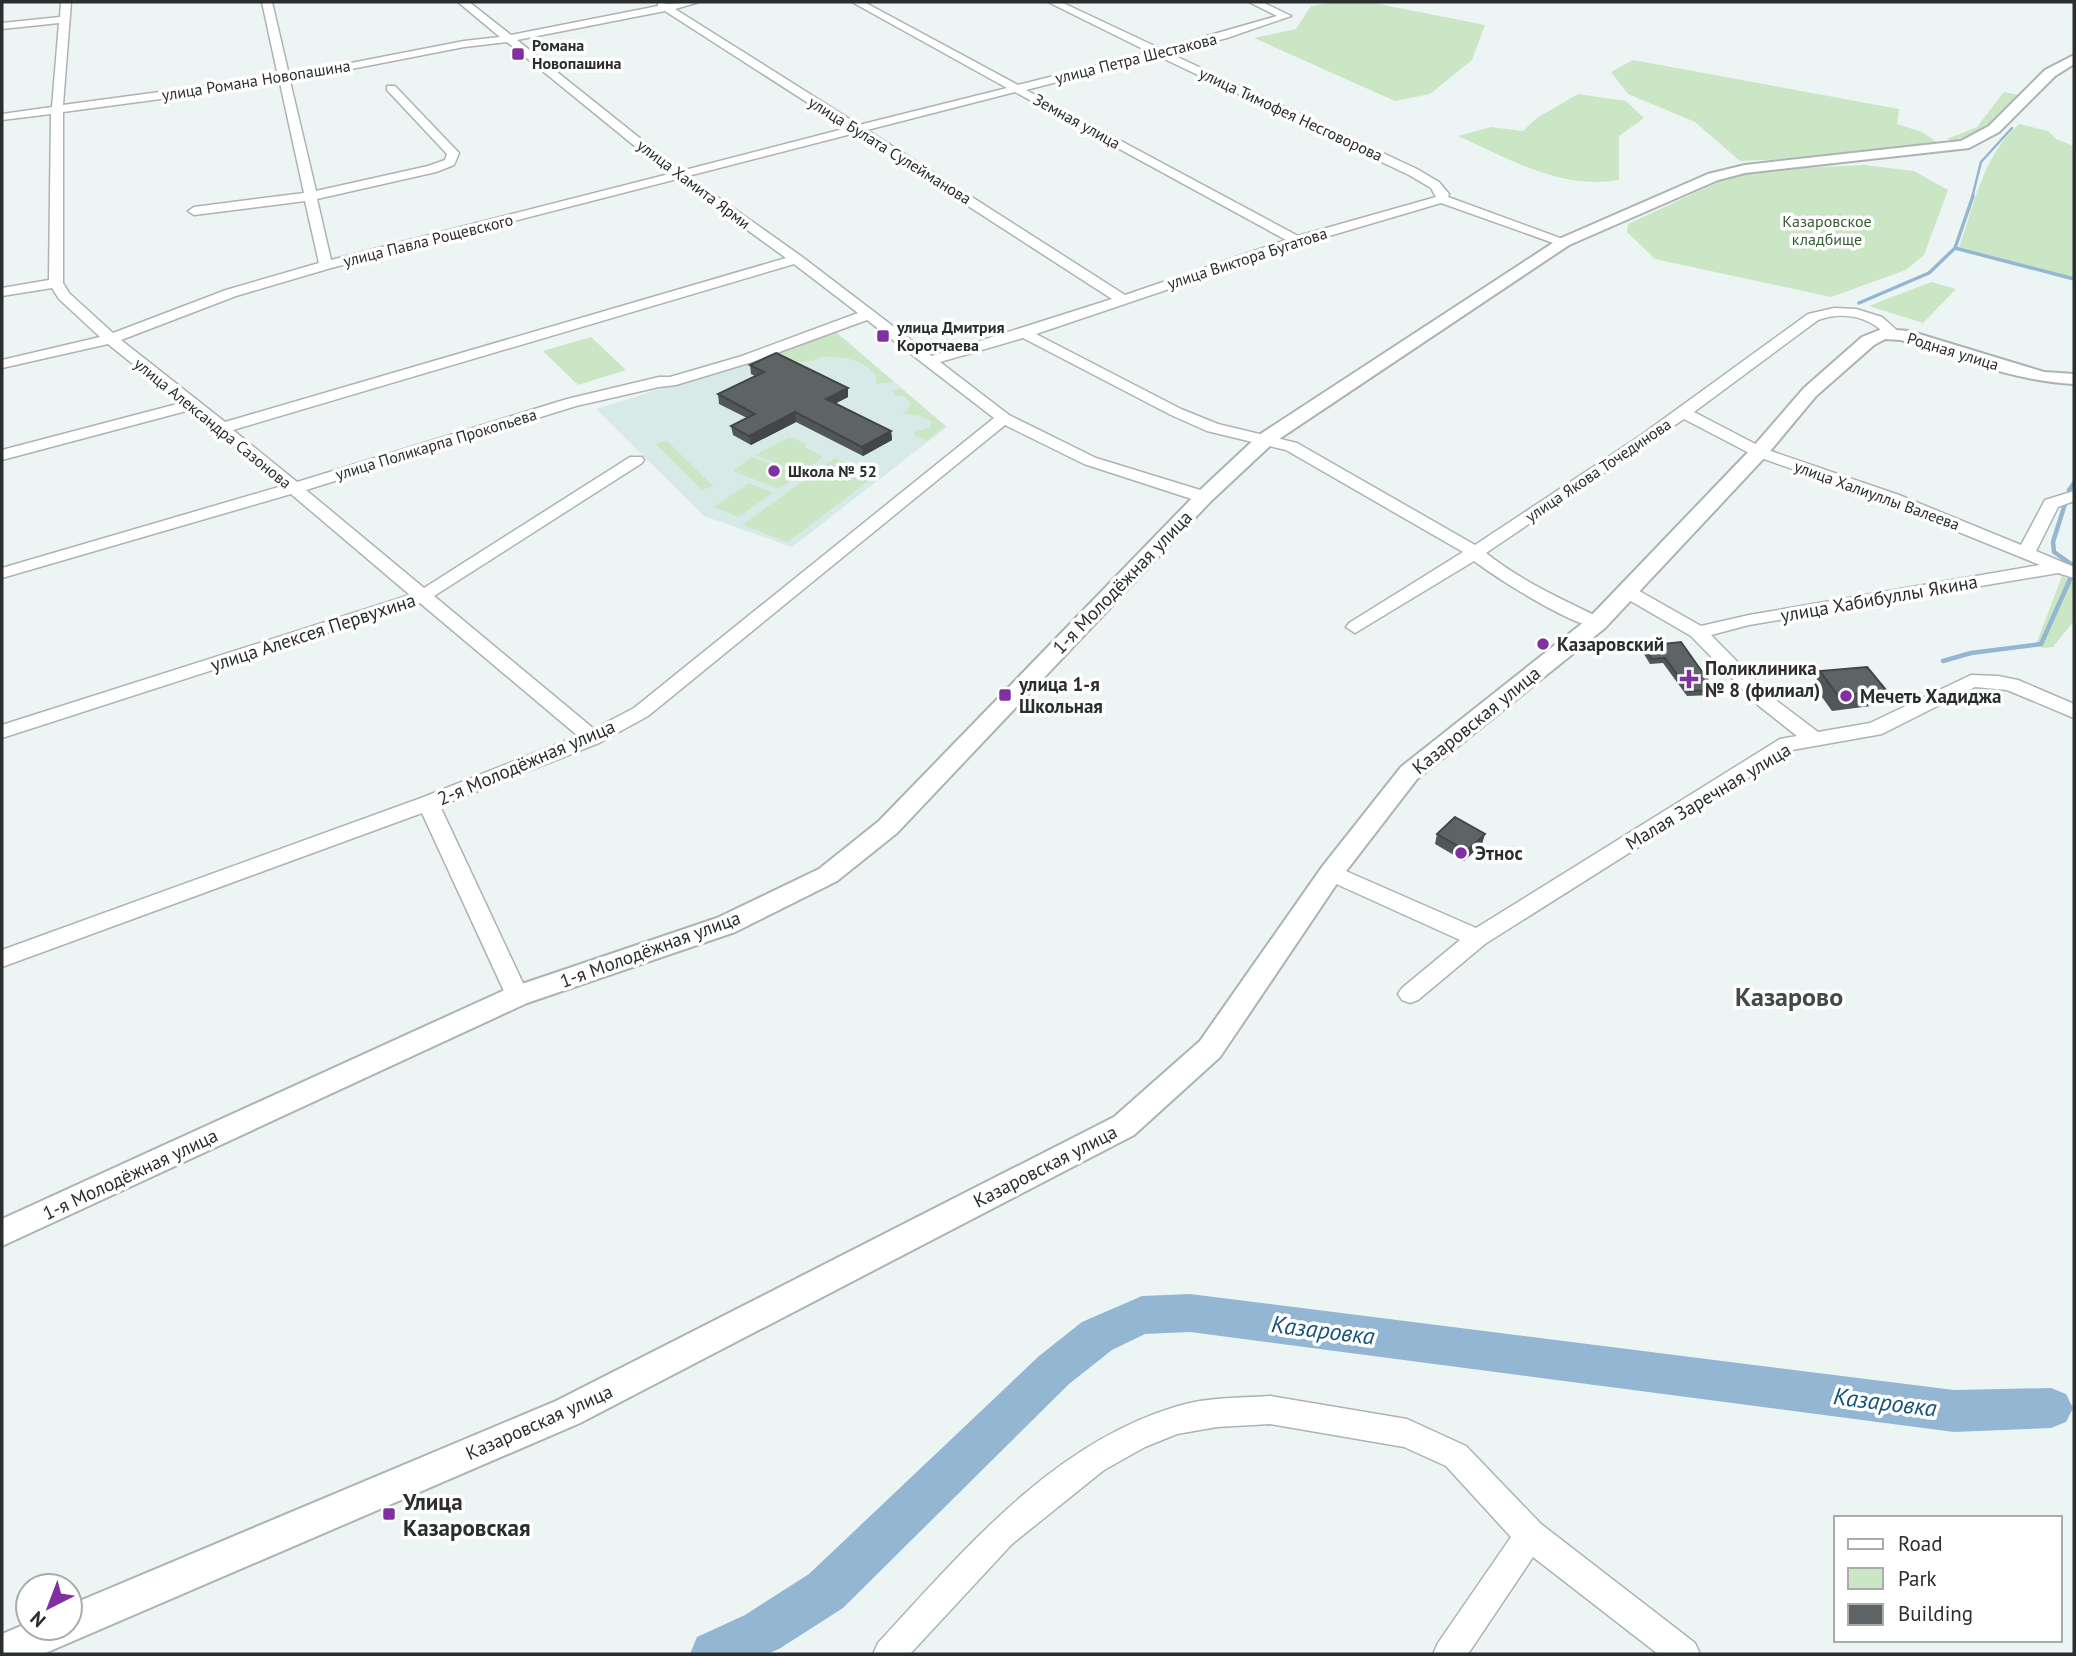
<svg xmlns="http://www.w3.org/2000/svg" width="2076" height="1656" viewBox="0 0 2076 1656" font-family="'PT Sans',sans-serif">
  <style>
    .built { fill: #d8eae8 }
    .green { fill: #cae6c5 }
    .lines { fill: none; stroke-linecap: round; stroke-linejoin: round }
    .stream-far2 { stroke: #93b7d2; stroke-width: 2.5 }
    .stream-far1 { stroke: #93b7d2; stroke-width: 3.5 }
    .stream { stroke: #93b7d2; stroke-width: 4.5 }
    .river { fill: #93b7d2; fill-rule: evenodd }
    .minor-casing { stroke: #acb4b3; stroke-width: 3 }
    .tertiary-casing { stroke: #acb4b3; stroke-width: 4 }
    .minor { fill: #fff; fill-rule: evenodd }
    .tertiary { fill: #fff; fill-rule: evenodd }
    .wall { fill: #515658 }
    .shaded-wall { fill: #424647 }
    .building { fill: #5e6466; stroke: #424647; stroke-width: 2 }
    .poi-dot { fill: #8030a0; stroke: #fff; stroke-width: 2.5 }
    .labels { text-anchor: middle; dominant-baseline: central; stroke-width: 7; stroke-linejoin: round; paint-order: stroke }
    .far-poi-label { font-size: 16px; font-weight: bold; fill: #2b2e2e; stroke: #fff; text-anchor: start }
    .far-street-label { font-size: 16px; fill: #2b2e2e; stroke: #fff }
    .far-park-label { font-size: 16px; fill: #355d2f; stroke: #fff }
    .street-label { font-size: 19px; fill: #2b2e2e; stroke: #fff }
    .poi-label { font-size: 19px; font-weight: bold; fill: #2b2e2e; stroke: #fff; text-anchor: start }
    .near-poi-label { font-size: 23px; font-weight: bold; fill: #2b2e2e; stroke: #fff; text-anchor: start }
    .near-water-label { font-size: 24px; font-style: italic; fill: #185478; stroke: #fff }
    .district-label { font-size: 26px; font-weight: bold; fill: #424948; stroke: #fff }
  </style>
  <rect width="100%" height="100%" fill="#ecf5f4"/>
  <!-- built -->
  <polygon class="built" points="833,329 947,427 792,547 704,516 596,409 751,361"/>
  <!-- green -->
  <g class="green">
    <polygon points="1336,2 1374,3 1485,25 1472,60 1430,94 1395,101 1254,38 1296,29 1311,6"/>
    <polygon points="1633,60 1899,109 1897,124 1922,132 1940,144 1809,158 1740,161 1695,122 1628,94 1611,72"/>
    <path d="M2004,92L2019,95C2003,113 1975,154 1947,139L1977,127Z"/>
    <path d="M1578,94L1626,101L1644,118L1619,136V180C1560,190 1509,159 1458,136L1491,127L1523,131L1537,118Z"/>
    <path d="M2019,124L2048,131L2056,139L2074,146V278L1959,247C1975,203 1982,157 2019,124Z"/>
    <polygon points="1865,165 1914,171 1948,190 1924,255 1906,270 1831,297 1655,259 1627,232 1628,224 1729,177 1758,170"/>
    <polygon points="1931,282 1956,289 1923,323 1869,306"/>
    <path d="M833,330L894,382L875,384L877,379C871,361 842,355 824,357C817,358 809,362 802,362C781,359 770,350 750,366L741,365Z"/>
    <polygon points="591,337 626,370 578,385 543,351"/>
    <polygon points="901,388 945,426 926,441 914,435 915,432 931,427 931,421 921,416 901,413 908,410 911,404 904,396 894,395 893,391"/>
    <polygon points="789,437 807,444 804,447 823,457 801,473 755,455"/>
    <polygon points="667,441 713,486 702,490 656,444"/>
    <polygon points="752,457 799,475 779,489 733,471"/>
    <polygon points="835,458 875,476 788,542 742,525"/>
    <polygon points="749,483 773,493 738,517 714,507"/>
    <polygon points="2062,576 2074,581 2074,621 2053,647 2042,648 2037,642"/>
  </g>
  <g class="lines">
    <!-- stream-far2 -->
    <polyline class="stream-far2" points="1972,198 1981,162 2012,128"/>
    <!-- stream-far1 -->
    <g class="stream-far1">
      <polyline points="1973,196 1955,248 2074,279"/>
      <polyline points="1859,303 1929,273 1955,248"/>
    </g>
    <!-- stream -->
    <g class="stream">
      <polyline points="2069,490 2074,483"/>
      <polyline points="2065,504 2053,542 2054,552 2074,566"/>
      <polyline points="1943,661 1971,653 2041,644 2072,575"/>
    </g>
    <!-- river -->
    <polygon class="river" points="1190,1294 1954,1390 2051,1388 2066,1394 2073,1408 2066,1422 2051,1428 1954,1432 1190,1332 1145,1334 1112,1350 1069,1384 843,1608 779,1649 767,1654 690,1654 697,1637 745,1615 809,1574 1039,1356 1082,1322 1142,1296"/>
    <defs>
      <g id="minor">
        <path d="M61,2H71L63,105L278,76L262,2H272L289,75L464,41L500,37L458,2H469L511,35L658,6V2L668,4L699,2L675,9L859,125L1007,88L852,2H864L1018,85L1149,52L1048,2H1061L1161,49L1277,16L1249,2H1262L1291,16L1227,38L1169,53L1417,169L1439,182L1449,194L1448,197L1571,242L1569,245H1559L1441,203L1302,244L1036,334L1181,409L1218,424L1297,443L1475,545L1640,436L1808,314L1834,308L1856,309L1882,317L1901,334L1899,337C1887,339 1880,327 1869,322C1853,314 1835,314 1818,320L1694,412L1765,449L1899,495L2021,545L2045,500L2074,491V501L2058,507L2036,551L2074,567V578L2058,573L1749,625L1711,635L1773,698L1818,732L1870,723L1971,675L1998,676L2018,680L2074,704V718L2007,690L1975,687L1882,734L1792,750L1485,944L1418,1000L1410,1003L1402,1000L1398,994L1402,988L1460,940L1323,878L1320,873L1323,868L1331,865L1339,868L1476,928L1780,739L1797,736L1759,706L1691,636L1622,596L1619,592L1622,588H1634L1701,626L1749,615L2040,565L1887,503L1753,455L1684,419L1486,553C1521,581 1563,600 1603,619L1606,623L1603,627C1581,633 1494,576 1474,561L1355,633L1346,627L1349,623L1463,552L1286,450L1207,431L1171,415L1023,338L940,362L1009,415L1096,458L1210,493L1212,497L1210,501H1198L1084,464L1005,425L648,716L599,743L440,806L529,996L525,1002L517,1005L509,1002L422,813L2,967V950L421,798L578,736L420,603L2,738V725L410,595L291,494L2,578V568L282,486L190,410L2,460V450L181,403L108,344L2,368V360L100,337L59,299L52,288L2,296V288L49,280L51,114L2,120V114L52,107L59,23L2,29V23L60,17ZM665,11L847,128L681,171L517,40ZM507,42L669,174L331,260L317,199L436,172L454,165L459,153L395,86H387V90L447,154L445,160L428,166L316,191L290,81L464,47ZM1158,56L1409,175L1431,188L1436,197L1298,236L1026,90ZM280,83L304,193L194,207L188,211L194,215L305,201L319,263L226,290L113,333L69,293L63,283V112ZM1015,92L1286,240L1125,295L867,130ZM855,133L1112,299L932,356L801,256L688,176ZM677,179L786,258L225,422L121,340L236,296L331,268ZM794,264L858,313L742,356L670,377H659L567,399L297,482L233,430ZM867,320L994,418L634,708L594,729L434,596L642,463L644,460L642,457H630L424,588L306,490L576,406L659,387L676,385L752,362Z"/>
        <path d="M1270,1396L1407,1419L1466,1446L1541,1524L1695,1643L1700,1654H1658L1533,1557L1468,1654H1433L1438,1643L1511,1537L1446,1466L1404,1447L1270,1424L1217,1427L1177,1434L1145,1447L1104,1470L1012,1544L910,1654H873L878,1643C962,1552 1052,1444 1175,1407C1205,1397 1239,1398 1270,1396Z"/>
      </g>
      <g id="tertiary">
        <polygon points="2074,55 2074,64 2055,76 1999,132 1969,148 1745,173 1718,180 1569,245 1273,443 1211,501 897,833 837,881 735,932 527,1003 2,1246 2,1219 507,989 717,918 819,869 879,821 1197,493 1259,435 1559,239 1708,174 1745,165 1961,141 1989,126 2045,70"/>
        <path d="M1882,329L1909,331L2044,372L2074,374V384C2015,381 1958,358 1901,340L1885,339L1874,345L1816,396L1766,456L1605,628L1417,779L1340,879L1220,1057L1134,1135L580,1423L43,1654H2V1634L28,1623V1628H70V1605L556,1401L1114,1117L1200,1041L1322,867L1401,767L1589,618L1752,448L1804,388L1862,337Z"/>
      </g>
    </defs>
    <!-- minor casing -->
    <use href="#minor" class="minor-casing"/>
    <!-- tertiary casing -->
    <use href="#tertiary" class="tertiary-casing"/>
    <!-- minor -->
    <use href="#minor" class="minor"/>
    <!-- tertiary -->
    <use href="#tertiary" class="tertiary"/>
  </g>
  <!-- wall -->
  <g class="wall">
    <polygon points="750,365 848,388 848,397 836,403 891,431 892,440 863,456 796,422 751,445 733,435 731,426 747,418 719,404 718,394 755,376 751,374"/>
    <polygon points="1681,642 1715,690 1713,695 1687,696 1663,663 1650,664 1642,651 1643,646"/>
    <polygon points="1820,671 1886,690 1879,705 1832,711 1814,686"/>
    <polygon points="1437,834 1482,844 1464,861 1435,844"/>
  </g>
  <!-- shaded-wall -->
  <g class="shaded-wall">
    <polygon points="848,388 848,397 827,408 826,399"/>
    <polygon points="795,412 796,422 751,445 749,436"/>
    <polygon points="891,431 892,440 863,456 862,447"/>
    <polygon points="1485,834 1482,844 1464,861 1467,851"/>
  </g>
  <!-- building -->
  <g class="building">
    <polygon points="776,353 848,388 826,399 891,431 862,447 795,412 749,436 731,426 755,414 718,394 764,372 750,365"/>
    <polygon points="1681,642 1715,690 1689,691 1665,658 1652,659 1643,646"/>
    <polygon points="1867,667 1886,690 1838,696 1820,671"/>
    <polygon points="1455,817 1485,834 1467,851 1437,834"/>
  </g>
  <!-- markers -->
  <g class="poi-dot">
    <rect x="511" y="47" width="14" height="14" rx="3.5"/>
    <rect x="876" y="329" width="14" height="14" rx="3.5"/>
    <circle cx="774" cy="471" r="7"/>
    <circle cx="1543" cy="644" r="7"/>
    <path d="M1685.5 668.5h7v7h7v7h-7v7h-7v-7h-7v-7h7z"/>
    <rect x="998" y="688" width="14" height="14" rx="3.5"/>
    <circle cx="1846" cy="696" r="7"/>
    <circle cx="1461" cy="853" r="7"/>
    <rect x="382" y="1507" width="14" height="14" rx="3.5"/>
  </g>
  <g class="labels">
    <!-- far-poi labels -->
    <g class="far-poi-label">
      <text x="532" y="45">Романа<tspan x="532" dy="18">Новопашина</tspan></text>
      <text x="897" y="327">улица Дмитрия<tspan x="897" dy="18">Коротчаева</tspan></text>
      <text x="788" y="471">Школа № 52</text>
    </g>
    <!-- far-street labels -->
    <g class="far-street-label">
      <text transform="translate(1136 58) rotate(-14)">улица Петра Шестакова</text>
      <text transform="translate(256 80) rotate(-9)">улица Романа Новопашина</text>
      <text transform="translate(1291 114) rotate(25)">улица Тимофея Несговорова</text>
      <text transform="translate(1077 121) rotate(29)">Земная улица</text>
      <text transform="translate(890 150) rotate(32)">улица Булата Сулейманова</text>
      <text transform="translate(694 184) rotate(37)">улица Хамита Ярми</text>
      <text transform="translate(428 240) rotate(-14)">улица Павла Рощевского</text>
      <text transform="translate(1247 258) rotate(-18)">улица Виктора Бугатова</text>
      <text transform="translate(1953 351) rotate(17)">Родная улица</text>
      <text transform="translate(213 423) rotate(39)">улица Александра Сазонова</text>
      <text transform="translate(436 444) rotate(-17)">улица Поликарпа Прокопьева</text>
      <text transform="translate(1598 470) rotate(-34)">улица Якова Точединова</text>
      <text transform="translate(1877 495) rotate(20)">улица Халиуллы Валеева</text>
    </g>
    <!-- far-park labels -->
    <g class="far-park-label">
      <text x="1827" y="221">Казаровское<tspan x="1827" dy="18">кладбище</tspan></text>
    </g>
    <!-- street labels -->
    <g class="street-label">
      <text transform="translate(1122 582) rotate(-46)">1-я Молодёжная улица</text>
      <text transform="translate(1879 598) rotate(-10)">улица Хабибуллы Якина</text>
      <text transform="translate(313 632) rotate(-18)">улица Алексея Первухина</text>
      <text transform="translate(1476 720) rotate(-39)">Казаровская улица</text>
      <text transform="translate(526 762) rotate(-23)">2-я Молодёжная улица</text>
      <text transform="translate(1708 796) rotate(-31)">Малая Заречная улица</text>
      <text transform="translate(650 949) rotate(-20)">1-я Молодёжная улица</text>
      <text transform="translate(1045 1166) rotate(-27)">Казаровская улица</text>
      <text transform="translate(130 1174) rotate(-25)">1-я Молодёжная улица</text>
      <text transform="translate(539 1422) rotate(-24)">Казаровская улица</text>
    </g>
    <!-- poi labels -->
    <g class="poi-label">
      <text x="1557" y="644">Казаровский</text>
      <text x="1705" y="668">Поликлиника<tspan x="1705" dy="22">№ 8 (филиал)</tspan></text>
      <text x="1019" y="684">улица 1-я<tspan x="1019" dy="22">Школьная</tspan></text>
      <text x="1860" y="696">Мечеть Хадиджа</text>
      <text x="1475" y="853">Этнос</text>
    </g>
    <!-- near-poi labels -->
    <g class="near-poi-label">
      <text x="403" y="1501">Улица<tspan x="403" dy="26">Казаровская</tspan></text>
    </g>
    <!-- near-water labels -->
    <g class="near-water-label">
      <text transform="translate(1323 1330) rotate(7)">Казаровка</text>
      <text transform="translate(1885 1402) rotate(7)">Казаровка</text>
    </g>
    <!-- district labels -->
    <g class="district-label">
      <text x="1789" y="996">Казарово</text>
    </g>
  </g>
  <!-- border -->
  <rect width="2076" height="1656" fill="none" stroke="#2b2e2e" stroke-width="7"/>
  <!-- legend -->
  <rect x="1834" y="1516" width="228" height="126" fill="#ffffff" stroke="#aaabab" stroke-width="2"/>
  <rect x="1848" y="1539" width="35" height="10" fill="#ffffff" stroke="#aaabab" stroke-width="2"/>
  <text x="1898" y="1551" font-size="21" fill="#2b2e2e">Road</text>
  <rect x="1848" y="1568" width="35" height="21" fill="#cae6c5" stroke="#aaabab" stroke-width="2"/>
  <text x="1898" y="1586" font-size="21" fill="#2b2e2e">Park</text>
  <rect x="1848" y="1604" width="35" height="21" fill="#5e6466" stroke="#aaabab" stroke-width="2"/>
  <text x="1898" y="1621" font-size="21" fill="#2b2e2e">Building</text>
  <!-- north arrow -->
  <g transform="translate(49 1607) rotate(222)"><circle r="33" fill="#ffffff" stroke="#aaabab" stroke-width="2"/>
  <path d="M0-5L12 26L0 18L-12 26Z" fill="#8030a0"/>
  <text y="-10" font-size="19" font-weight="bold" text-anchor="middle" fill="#2b2e2e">N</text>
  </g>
</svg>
